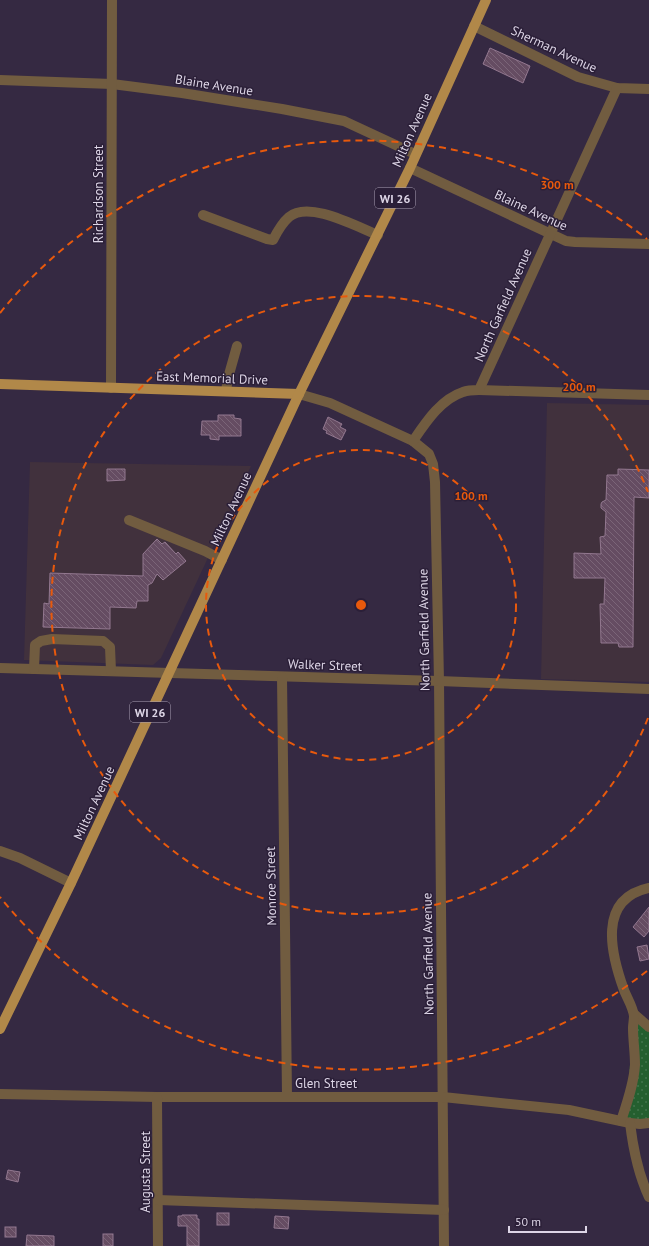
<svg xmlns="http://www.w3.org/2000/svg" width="649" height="1246" viewBox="0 0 649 1246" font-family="'PT Sans',sans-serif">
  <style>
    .education { fill: #41313d }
    .grass { fill: url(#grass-dots) }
    .building { fill: url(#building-back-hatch); stroke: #937890 }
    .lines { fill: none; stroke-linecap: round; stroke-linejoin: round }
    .minor { stroke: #715c40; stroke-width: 10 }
    .major { stroke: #b18849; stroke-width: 10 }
    .ring { fill: none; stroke: #e8590c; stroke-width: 2; stroke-dasharray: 7 5 }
    .labels { text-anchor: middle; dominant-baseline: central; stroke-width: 3; stroke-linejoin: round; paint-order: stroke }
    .shield { fill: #2b1f38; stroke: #a89eb2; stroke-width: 1 }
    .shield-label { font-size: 12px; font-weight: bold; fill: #ddd5e6 }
    .street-label { font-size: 13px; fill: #ddd5e6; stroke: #2b1f38 }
    .centre { fill: #e8590c; stroke: #2b1f38; stroke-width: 2 }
    .ring-label { font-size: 12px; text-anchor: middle; font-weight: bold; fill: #e8590c; stroke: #2b1f38; stroke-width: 3; stroke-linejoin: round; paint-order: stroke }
  </style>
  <defs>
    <pattern id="grass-dots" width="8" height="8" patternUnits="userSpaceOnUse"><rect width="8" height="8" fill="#245f2f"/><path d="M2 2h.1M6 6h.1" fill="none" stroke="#43754d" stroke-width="1.8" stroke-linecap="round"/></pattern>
    <pattern id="building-back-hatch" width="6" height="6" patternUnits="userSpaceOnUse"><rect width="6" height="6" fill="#654c62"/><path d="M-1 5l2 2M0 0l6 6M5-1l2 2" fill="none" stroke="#7b6578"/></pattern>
  </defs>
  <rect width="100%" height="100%" fill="#352942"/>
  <!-- education -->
  <g class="education">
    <polygon points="547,403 649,405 649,682 541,679"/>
    <polygon points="30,462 251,466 161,658 153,665 24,660"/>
  </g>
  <!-- grass -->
  <polygon class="grass" points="634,1014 649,1027 649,1123 621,1121 627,1102"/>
  <!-- building -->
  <g class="building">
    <polygon points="490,48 530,66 523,83 483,64"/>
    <polygon points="218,415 234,415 234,418 241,419 241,436 219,436 219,440 210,439 210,435 201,435 202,421 218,421"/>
    <polygon points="328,417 342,424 340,427 346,430 341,440 326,433 327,431 323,429"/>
    <polygon points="107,469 125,469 125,480 107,481"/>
    <polygon points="618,469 649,470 649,498 634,497 633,647 619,647 618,643 601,643 600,604 604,604 605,578 574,578 574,553 601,554 600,537 605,536 606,512 601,508 601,504 602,502 606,500 607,475 618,475"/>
    <polygon points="157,539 162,544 165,542 176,554 178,552 186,561 163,580 157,574 152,583 148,585 148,601 137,601 136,608 110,607 110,629 43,627 44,603 49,604 50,573 143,576 143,554"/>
    <polygon points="649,907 649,931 644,937 633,927"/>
    <polygon points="647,945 649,959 640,961 637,947"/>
    <polygon points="8,1170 20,1172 18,1182 6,1179"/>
    <rect x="217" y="1213" width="12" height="12"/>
    <polygon points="182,1215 197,1215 197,1219 199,1219 199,1246 187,1246 187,1226 178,1226 178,1216 182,1216"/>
    <polygon points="275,1216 289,1217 288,1229 274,1228"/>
    <rect x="5" y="1227" width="11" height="10"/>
    <rect x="103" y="1234" width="10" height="12"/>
    <polygon points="27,1235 54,1236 54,1246 26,1246"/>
  </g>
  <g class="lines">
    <!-- minor -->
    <g class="minor">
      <polyline points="474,26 578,77 617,88 649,89"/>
      <polyline points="0,80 112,84 182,93 282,109 344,121 415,154"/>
      <polyline points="410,168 566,241 575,242 649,244"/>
      <path d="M203,215L267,239L273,240C277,232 282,223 289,217C309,200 357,227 378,235"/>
      <polyline points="111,388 112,0"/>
      <polyline points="479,390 649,395"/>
      <polyline points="226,391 228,378 237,346"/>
      <polyline points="299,394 330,403 413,441 429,454 433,464 435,482 439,681 444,1246"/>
      <path d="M413,441C426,422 441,399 463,392C468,390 474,390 479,390L617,88"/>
      <polyline points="129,520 205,551 222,560"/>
      <polyline points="0,668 439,681 649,689"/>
      <polyline points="34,669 35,645 41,641 52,639 103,641 110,647 111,671"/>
      <polyline points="282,677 287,1096"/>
      <polyline points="0,851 20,858 71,883"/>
      <polyline points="634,1014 649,1027"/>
      <polyline points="0,1094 157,1097 443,1097 569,1110 630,1123 640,1124 649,1123"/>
      <polyline points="157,1097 158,1246"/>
      <path d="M621,1121C627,1103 634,1083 635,1065C635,1052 633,1040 633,1028C633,1024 634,1020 634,1016C633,1007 627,998 624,990C611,954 597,899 649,888"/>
      <path d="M630,1123C633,1148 638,1174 649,1197"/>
      <polyline points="158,1200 444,1210"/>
    </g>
    <!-- major -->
    <g class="major">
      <polyline points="0,384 299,394"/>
      <polyline points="0,1029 71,883 299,394 410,168 486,0"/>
    </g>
  </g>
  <!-- distance rings -->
  <g class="ring">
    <circle cx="361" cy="605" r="155"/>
    <path d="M648 718A309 309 0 1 1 648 492"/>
    <path d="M647 971A464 464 0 0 1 0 897M0 313A464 464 0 0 1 647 239"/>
  </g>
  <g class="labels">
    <!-- shield labels -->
    <g class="shield">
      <rect x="375" y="188" width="40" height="20" rx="3"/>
      <rect x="130" y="702" width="40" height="20" rx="3"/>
    </g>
    <g class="shield-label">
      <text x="395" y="198">WI 26</text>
      <text x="150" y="712">WI 26</text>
    </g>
    <!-- street labels -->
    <g class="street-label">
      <text transform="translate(554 49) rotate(25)">Sherman Avenue</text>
      <text transform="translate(214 85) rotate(9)">Blaine Avenue</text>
      <text transform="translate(412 130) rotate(-66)">Milton Avenue</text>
      <text transform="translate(98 194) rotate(-90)">Richardson Street</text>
      <text transform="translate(531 210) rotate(25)">Blaine Avenue</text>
      <text transform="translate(503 305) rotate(-66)">North Garfield Avenue</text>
      <text transform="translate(212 378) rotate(2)">East Memorial Drive</text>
      <text transform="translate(231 509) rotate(-65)">Milton Avenue</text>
      <text transform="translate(424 630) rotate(-91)">North Garfield Avenue</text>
      <text transform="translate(325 665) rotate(2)">Walker Street</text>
      <text transform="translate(94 803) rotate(-65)">Milton Avenue</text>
      <text transform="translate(271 886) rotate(-91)">Monroe Street</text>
      <text transform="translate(428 954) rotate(-91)">North Garfield Avenue</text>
      <text x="326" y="1083">Glen Street</text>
      <text transform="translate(145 1172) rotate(-90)">Augusta Street</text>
    </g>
  </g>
  <circle cx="361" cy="605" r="6" class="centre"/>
  <g class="ring-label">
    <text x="557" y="189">300 m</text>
    <text x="579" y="391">200 m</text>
    <text x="471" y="500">100 m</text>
  </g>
  <!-- scale -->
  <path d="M509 1226v6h77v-6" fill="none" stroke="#ddd5e6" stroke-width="2"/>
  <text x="515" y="1226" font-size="12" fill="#ddd5e6" stroke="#2b1f38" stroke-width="3" paint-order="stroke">50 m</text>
</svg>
